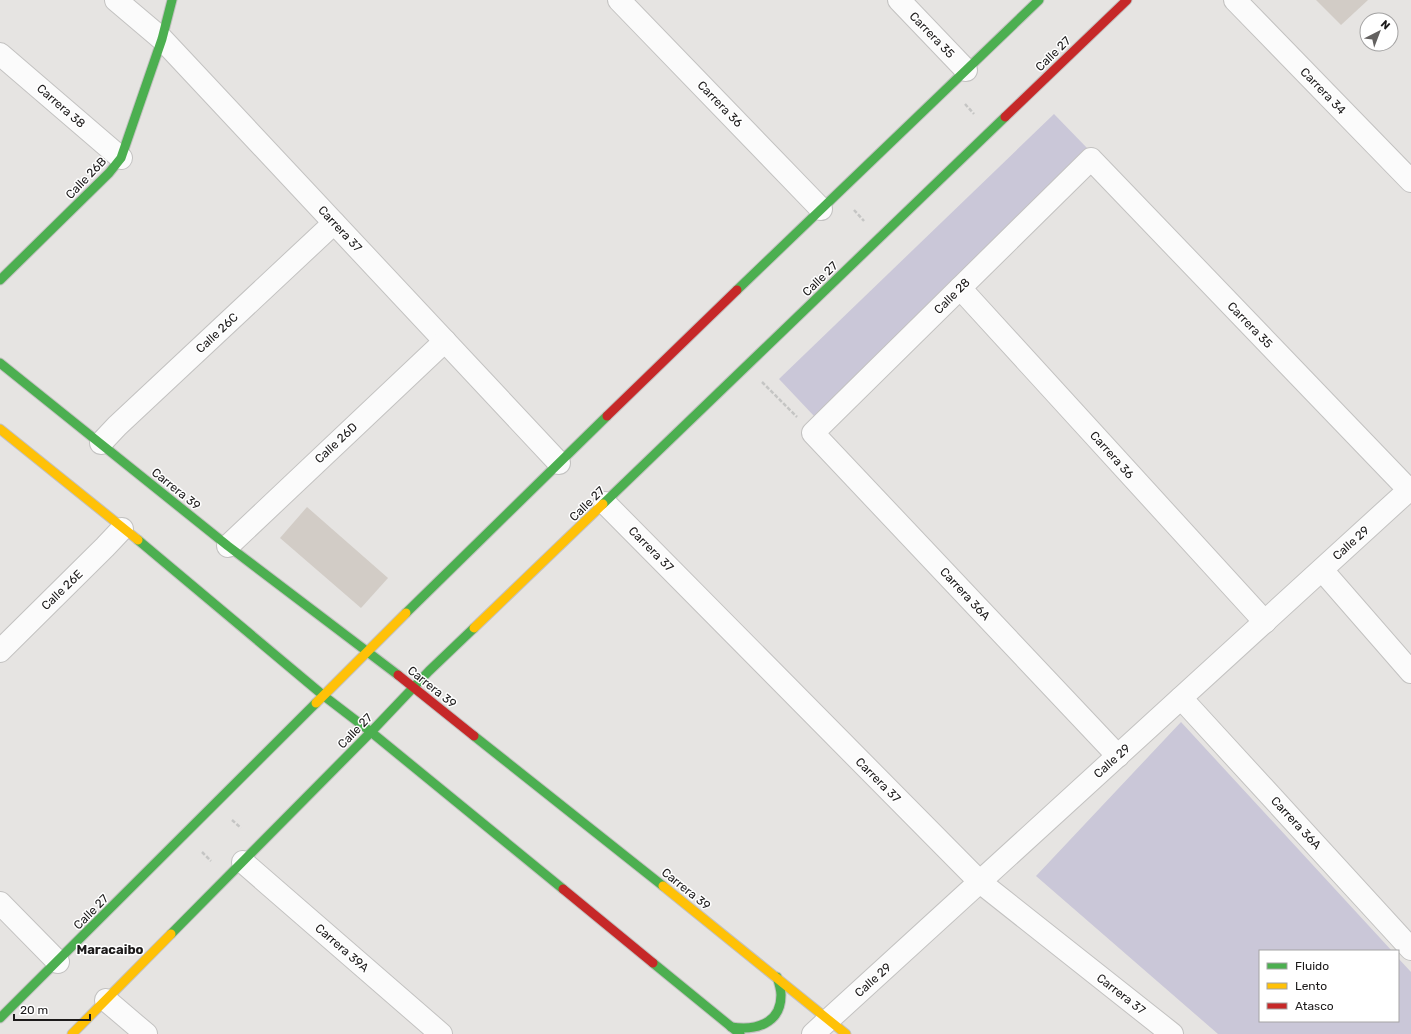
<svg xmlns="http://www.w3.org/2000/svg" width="1411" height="1034" viewBox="0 0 1411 1034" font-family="Rubik,sans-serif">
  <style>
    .green { fill: #cac7d8 }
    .building { fill: #d2ccc6 }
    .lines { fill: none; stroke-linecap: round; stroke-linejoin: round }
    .street-casing { stroke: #c3c2c1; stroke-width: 24 }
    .fast-casing { stroke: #c3c2c1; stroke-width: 11 }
    .slow-casing { stroke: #c3c2c1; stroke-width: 11 }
    .jam-casing { stroke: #c3c2c1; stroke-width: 11 }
    .path { stroke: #c5c5c4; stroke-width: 2.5; stroke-dasharray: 4 2; stroke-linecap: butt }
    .street { stroke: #fbfbfb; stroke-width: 22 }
    .fast { stroke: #4caf50; stroke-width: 9 }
    .slow { stroke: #ffc107; stroke-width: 9 }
    .jam { stroke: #c62828; stroke-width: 9 }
    .labels { text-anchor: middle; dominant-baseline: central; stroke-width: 3; stroke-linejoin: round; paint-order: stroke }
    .street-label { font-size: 12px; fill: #1c1a1a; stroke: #fff }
    .neighbourhood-label { font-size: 13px; font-weight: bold; fill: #1c1a1a; stroke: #fff }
  </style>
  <rect width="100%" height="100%" fill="#e6e4e2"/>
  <!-- green -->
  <g class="green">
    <polygon points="1054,114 1088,149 814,416 779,379"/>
    <polygon points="1181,722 1392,951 1260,951 1260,1021 1398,1021 1398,958 1411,972 1411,1034 1218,1034 1036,876"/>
  </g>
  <!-- building -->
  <g class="building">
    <polygon points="1316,0 1368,0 1341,25"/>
    <polygon points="307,507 388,578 361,608 280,538"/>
  </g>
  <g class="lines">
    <defs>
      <g id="street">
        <polyline points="116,0 162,39 559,463"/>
        <polyline points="619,0 821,209"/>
        <polyline points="899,0 966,70"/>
        <polyline points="1235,0 1411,181"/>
        <polyline points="0,54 121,158"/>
        <polyline points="960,288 1265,622"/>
        <polyline points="101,443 117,426 334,223"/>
        <polyline points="605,503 980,882 1172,1034"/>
        <polyline points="228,546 445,341"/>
        <polyline points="1322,570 1411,672"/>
        <polyline points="0,651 105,547 122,529"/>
        <polyline points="1181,698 1411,949"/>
        <polyline points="1118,756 813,433 1091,159 1409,490"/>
        <polyline points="243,862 441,1034"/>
        <polyline points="0,903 58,962"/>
        <polyline points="106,1000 146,1034"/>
        <polyline points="813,1034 1411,488"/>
      </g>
      <g id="fast">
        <polyline points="0,280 109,173 121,158 162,39 172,0"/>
        <polyline points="737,290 1039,0"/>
        <polyline points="0,363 228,546 398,675"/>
        <polyline points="603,504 1005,117"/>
        <polyline points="138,540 324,696 371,732 563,889"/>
        <polyline points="406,613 607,416"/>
        <polyline points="474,736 663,886"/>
        <polyline points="171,934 371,732 429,671 474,628"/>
        <polyline points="653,963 740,1034"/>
        <polyline points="0,1018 316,703"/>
        <path d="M731,1027C755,1031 781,1024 781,995C781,989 779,983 777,977"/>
      </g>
      <g id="slow">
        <polyline points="0,429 138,540"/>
        <polyline points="474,628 603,504"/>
        <polyline points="316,703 406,613"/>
        <polyline points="663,886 846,1034"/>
        <polyline points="72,1034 171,934"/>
      </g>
      <g id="jam">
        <polyline points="1005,117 1127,0"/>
        <polyline points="607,416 737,290"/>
        <polyline points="398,675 474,736"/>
        <polyline points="563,889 653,963"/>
      </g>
    </defs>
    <!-- street casing -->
    <use href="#street" class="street-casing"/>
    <!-- fast casing -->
    <use href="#fast" class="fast-casing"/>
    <!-- slow casing -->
    <use href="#slow" class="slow-casing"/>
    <!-- jam casing -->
    <use href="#jam" class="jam-casing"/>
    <!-- path -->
    <g class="path">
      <polyline points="965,104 974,114"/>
      <polyline points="854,210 864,221"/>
      <polyline points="762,382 797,417"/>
      <polyline points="232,820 241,828"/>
      <polyline points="202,852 211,861"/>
    </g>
    <!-- street -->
    <use href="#street" class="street"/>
    <!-- fast -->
    <use href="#fast" class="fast"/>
    <!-- slow -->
    <use href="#slow" class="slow"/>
    <!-- jam -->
    <use href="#jam" class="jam"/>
  </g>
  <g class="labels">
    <!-- street labels -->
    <g class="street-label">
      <text transform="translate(932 35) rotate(46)">Carrera 35</text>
      <text transform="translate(1053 54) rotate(-44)">Calle 27</text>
      <text transform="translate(1323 91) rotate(46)">Carrera 34</text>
      <text transform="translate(720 104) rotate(46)">Carrera 36</text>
      <text transform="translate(61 106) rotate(41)">Carrera 38</text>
      <text transform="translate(86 178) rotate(-46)">Calle 26B</text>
      <text transform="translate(340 229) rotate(47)">Carrera 37</text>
      <text transform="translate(820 279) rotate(-44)">Calle 27</text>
      <text transform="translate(952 296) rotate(-45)">Calle 28</text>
      <text transform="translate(1250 325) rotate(46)">Carrera 35</text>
      <text transform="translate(217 333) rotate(-43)">Calle 26C</text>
      <text transform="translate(336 443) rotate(-43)">Calle 26D</text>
      <text transform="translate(1112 455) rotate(48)">Carrera 36</text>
      <text transform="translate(176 489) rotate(39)">Carrera 39</text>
      <text transform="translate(587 504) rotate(-44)">Calle 27</text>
      <text transform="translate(1351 543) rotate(-42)">Calle 29</text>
      <text transform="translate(651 549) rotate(45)">Carrera 37</text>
      <text transform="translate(62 590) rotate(-44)">Calle 26E</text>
      <text transform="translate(965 594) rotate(47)">Carrera 36A</text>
      <text transform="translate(432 687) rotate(39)">Carrera 39</text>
      <text transform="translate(355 731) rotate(-46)">Calle 27</text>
      <text transform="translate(1112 761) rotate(-42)">Calle 29</text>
      <text transform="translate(878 780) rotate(45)">Carrera 37</text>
      <text transform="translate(1296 823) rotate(47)">Carrera 36A</text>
      <text transform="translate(686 889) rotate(39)">Carrera 39</text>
      <text transform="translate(91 912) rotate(-45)">Calle 27</text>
      <text transform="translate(342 948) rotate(41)">Carrera 39A</text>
      <text transform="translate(873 980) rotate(-42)">Calle 29</text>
      <text transform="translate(1121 994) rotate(38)">Carrera 37</text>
    </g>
    <!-- neighbourhood labels -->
    <g class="neighbourhood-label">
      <text x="110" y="949">Maracaibo</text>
    </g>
  </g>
  <!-- legend -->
  <rect x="1259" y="950" width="140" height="72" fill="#ffffff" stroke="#a4a3a3"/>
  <rect x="1267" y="963" width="20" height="6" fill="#4caf50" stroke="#a4a3a3"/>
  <text x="1295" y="970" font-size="12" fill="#1c1a1a">Fluido</text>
  <rect x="1267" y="983" width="20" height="6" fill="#ffc107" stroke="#a4a3a3"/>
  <text x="1295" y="990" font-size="12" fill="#1c1a1a">Lento</text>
  <rect x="1267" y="1003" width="20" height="6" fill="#c62828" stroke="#a4a3a3"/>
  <text x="1295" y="1010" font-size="12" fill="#1c1a1a">Atasco</text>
  <!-- north arrow -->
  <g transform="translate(1379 32) rotate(42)"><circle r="19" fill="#ffffff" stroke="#a4a3a3"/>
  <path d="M0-3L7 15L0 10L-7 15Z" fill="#636160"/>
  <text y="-6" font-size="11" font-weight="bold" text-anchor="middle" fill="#1c1a1a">N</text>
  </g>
  <!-- scale -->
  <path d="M14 1014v6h76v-6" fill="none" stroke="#1c1a1a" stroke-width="2"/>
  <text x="20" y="1014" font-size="12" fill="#1c1a1a" stroke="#ffffff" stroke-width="3" paint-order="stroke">20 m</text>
</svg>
